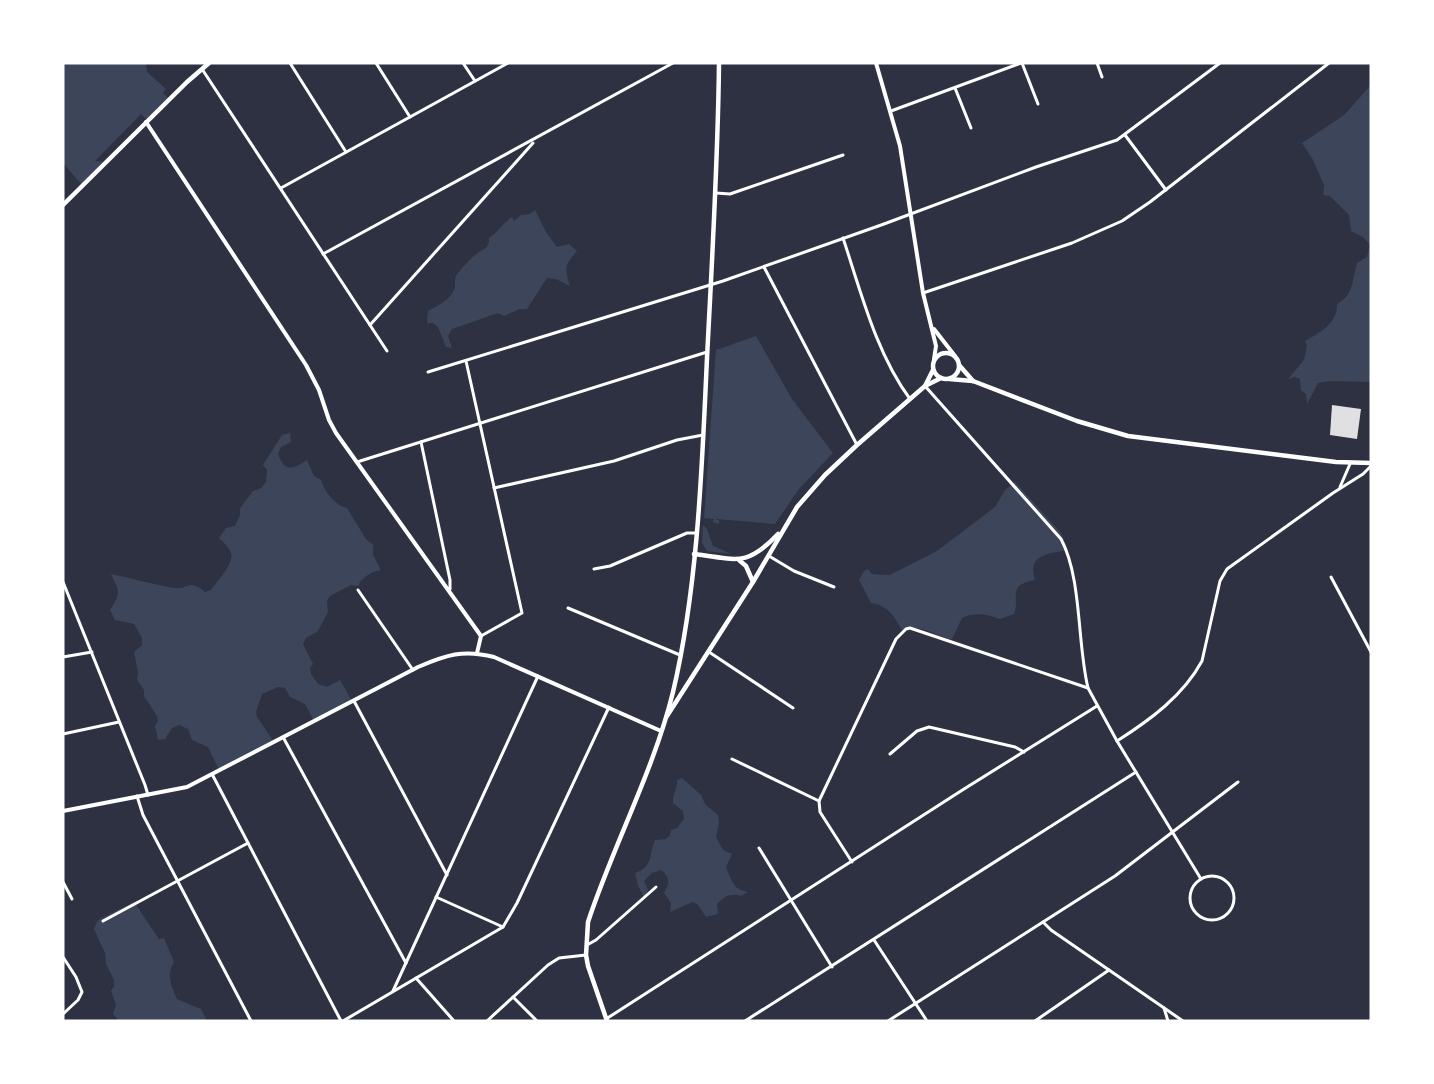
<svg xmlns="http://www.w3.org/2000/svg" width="1434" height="1084" viewBox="0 0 1434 1084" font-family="'Asap Condensed',sans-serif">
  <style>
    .green { fill: #3c4559 }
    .building { fill: #e0e0e3 }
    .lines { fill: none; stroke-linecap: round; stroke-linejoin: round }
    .minor { stroke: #fff; stroke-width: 3 }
    .tertiary { stroke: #fff; stroke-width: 4 }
    .secondary { stroke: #fff; stroke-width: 4.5 }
    .primary { stroke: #fff; stroke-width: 4.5 }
  </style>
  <rect width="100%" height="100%" fill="#2d3142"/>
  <!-- green -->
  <g class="green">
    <polygon points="63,63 146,63 147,72 166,89 163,93 169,99 148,121 141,114 95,161 106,162 82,185 63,163"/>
    <path d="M1371,85V382L1330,381L1318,383L1307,404L1306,394L1301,390L1300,379L1295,377L1288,379L1304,360L1307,346L1305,341C1319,333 1338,323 1337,304C1354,295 1352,280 1357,263L1367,257L1370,245L1363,237L1351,231L1349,215L1330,196L1323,195L1324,185L1313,160L1302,143L1344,115Z"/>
    <path d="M535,210L546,232L557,247L569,244L577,251C565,265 564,267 570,286L556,279L547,278L527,309H520L504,316L498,313L452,329L448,336L452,348L446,347L438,327L433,323H427L428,311C437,306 449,301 454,290C456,286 454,280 456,276C457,273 471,258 475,255C482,249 490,249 489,238C498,232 503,223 512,217L514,221L521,215L530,214Z"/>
    <polygon points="756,336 792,399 833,453 799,489 775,524 716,519 719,521 719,524 713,522 714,519 704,518 716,350"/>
    <path d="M290,433L291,442L281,447L278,454C285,472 291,470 307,460L314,476L321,480C325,492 334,505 347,508L366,539L373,545V555L381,570C371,572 362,577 358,586L351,585L330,596L327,601L328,612L318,631L306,638L303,644L313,664L310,668L311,674L318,684L327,687L340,680L352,701L314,721L305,704L290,697L285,688L278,687L262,694L256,712L257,717L274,742L219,770L208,747L192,740L188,729L179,725L172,728L165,739L158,740L155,726L158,721L157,716L144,696V690L137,680L138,672L134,652L142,645V638L134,624L115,620L110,610C122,591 119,592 111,574C132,578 154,585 175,588C189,590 187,578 205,592L211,590C217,581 234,564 231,553C229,547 223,542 219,538L226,528L235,526L240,515V508L253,491L261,488L266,482L267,470L263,465L282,435Z"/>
    <path d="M1015,482L1061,533L1068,550C1048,554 1027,554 1035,580C1005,586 1021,597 1014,614L1000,619C984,614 977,612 962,618L952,639H949C936,635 915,622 903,632C894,617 890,606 871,603L859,580L864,571L868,569L872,574L890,575L937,551L995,507L1005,490Z"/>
    <polygon points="703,525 707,529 713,546 731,554 707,551 702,543"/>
    <path d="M682,778L701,795L705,804L718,815L719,823L716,837L723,850L732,854L726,867C731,879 733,890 748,892L741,896C730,893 725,896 717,904L718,914L706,917L698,905L693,902L670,912L671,903L664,893C670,883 670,877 661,870L652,873L644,881L648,890L644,897L638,886L635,873C654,866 648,856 655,840L666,839L670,835L671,830L677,828L684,819L683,811L673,803C672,794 678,788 677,780Z"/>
    <path d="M134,902L159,939L164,938L174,962C166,975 171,985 177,999L201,1009L207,1021H119L113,1014L116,1005L111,991L114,986V980L106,964L105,953L94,929L98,920Z"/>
  </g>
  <!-- building -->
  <polygon class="building" points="1332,405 1361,409 1357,439 1330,435"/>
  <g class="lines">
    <!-- minor -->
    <g class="minor">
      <polyline points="290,63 346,152"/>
      <polyline points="376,63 410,117"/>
      <polyline points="463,63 475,81"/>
      <polyline points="1022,63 1038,104"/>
      <polyline points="1097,63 1102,77"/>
      <polyline points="202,69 387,351"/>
      <polyline points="955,88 971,128"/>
      <polyline points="891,111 1021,63"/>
      <polyline points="1125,135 1166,190"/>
      <polyline points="281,188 508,63"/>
      <polyline points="716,193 730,194 843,155"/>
      <path d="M843,238C861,292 876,353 910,399"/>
      <polyline points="323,254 673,63"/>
      <polyline points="764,267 857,445"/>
      <polyline points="923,293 1072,243 1122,221 1150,202 1329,63"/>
      <polyline points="370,325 533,143"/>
      <polyline points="466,361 522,613 481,636"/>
      <polyline points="428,372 723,281 884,224 1036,167 1117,140 1220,63"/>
      <path d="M925,386L1061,539C1082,578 1077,643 1088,688"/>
      <polyline points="421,442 450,580 450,589"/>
      <polyline points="357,462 707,352"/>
      <polyline points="1340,487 1350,464"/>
      <polyline points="494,488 614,461 677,440 703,435"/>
      <polyline points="769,556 794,571 834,587"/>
      <polyline points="594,569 610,566 687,533 696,533"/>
      <polyline points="1331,577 1371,652"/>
      <polyline points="63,582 145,785 148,795"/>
      <polyline points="358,590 413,670"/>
      <polyline points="568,608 680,655"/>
      <polyline points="709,652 793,708"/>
      <polyline points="63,657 92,652"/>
      <polyline points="354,701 447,875"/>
      <polyline points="63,734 119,722"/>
      <polyline points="283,737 406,963"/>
      <path d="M1117,741C1150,720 1183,696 1202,661L1220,581L1227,569L1333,493L1363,474L1371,466"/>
      <polyline points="890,754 917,731 929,727 1015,747 1024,752"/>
      <polyline points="732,759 819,801"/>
      <polyline points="212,774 341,1021"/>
      <polyline points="137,796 143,815 251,1021"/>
      <polyline points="759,848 832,967"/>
      <polyline points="852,862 820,812 819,801 896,639 906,629 910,628 1088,688 1117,741 1201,879"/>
      <circle cx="1212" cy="898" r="22"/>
      <polyline points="63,882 72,899"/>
      <polyline points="436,897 503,927"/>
      <polyline points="103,921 248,843"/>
      <polyline points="1043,922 1051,930 1183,1021"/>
      <polyline points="874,940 927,1021"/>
      <polyline points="587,945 596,940 656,887"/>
      <polyline points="63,957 76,977 82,992 78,1000 63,1014"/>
      <polyline points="416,978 454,1021"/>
      <polyline points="393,991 538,676"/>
      <polyline points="513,997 537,1021"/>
      <polyline points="1164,1008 1168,1021"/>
      <polyline points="606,1019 964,789 1097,706"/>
      <polyline points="343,1021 503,927 517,903 609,707"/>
      <polyline points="487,1021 548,965 559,958 586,955"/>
      <polyline points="745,1021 1136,772"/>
      <polyline points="888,1021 1115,876 1238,782"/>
      <polyline points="1035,1021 1109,970"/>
    </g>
    <!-- tertiary -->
    <g class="tertiary">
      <polyline points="876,63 900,146 923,293 936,346 934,359"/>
      <polyline points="146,122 306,365 319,390 329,420 336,433 481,636 477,653"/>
      <polyline points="934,329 955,356"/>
      <path d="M63,811L187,787L418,667C446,655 463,649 494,657L661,731"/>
    </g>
    <!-- secondary -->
    <g class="secondary">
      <polyline points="63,205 187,82 209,63"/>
      <circle cx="946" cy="366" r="13"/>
      <polyline points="959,365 973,381"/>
      <polyline points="949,379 973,381 1077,421 1128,436 1336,462 1371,463"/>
      <polyline points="925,386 933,370"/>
      <path d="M694,554C736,559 746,568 778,534"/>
      <polyline points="739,560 746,566 753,582"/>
      <polyline points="667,716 753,582 797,507 825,475 857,445 925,386 941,378"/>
    </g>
    <!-- primary -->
    <path class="primary" d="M607,1021L588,966L586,955L588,922C613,846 654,770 673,692C698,587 702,466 707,358C712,260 718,162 719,63"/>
  </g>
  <!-- border -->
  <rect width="1434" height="1084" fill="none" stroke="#ffffff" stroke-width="129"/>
</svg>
